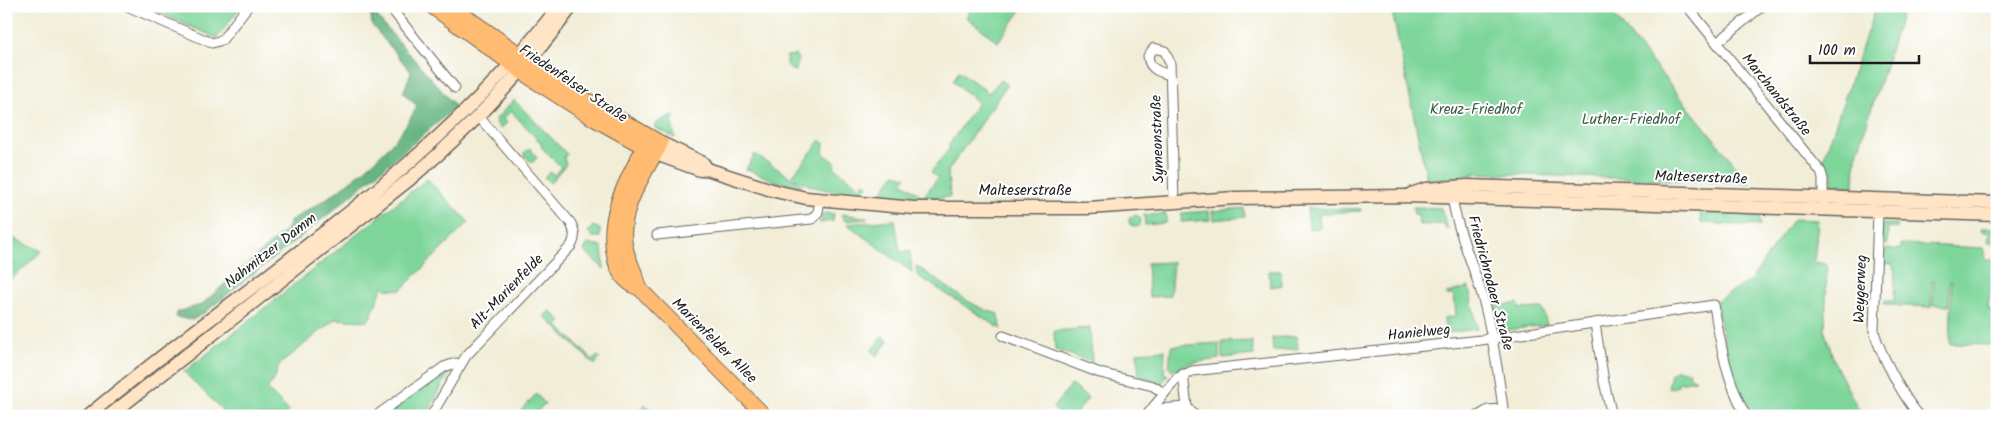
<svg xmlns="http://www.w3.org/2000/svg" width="2003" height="422" viewBox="0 0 2003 422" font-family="Kalam,sans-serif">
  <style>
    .green { fill: #7dd59a; stroke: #4c785b }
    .forest { fill: #66b682; stroke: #41694f }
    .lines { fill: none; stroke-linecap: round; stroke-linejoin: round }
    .street-casing { stroke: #67655d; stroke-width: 11 }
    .secondary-casing { stroke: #67655d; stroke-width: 15 }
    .primary-casing { stroke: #67655d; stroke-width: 16 }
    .street { stroke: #fff; stroke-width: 9 }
    .secondary { stroke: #ffe4c6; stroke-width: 12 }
    .primary { stroke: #ffbb71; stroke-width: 14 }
    .labels { text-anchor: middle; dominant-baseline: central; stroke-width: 4; stroke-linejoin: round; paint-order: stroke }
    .street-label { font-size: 15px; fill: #1c1c1c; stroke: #fff }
    .park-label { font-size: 15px; fill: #3e5d48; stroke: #fff }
  </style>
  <rect width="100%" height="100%" fill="#fff"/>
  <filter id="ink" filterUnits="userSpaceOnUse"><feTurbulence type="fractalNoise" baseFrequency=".02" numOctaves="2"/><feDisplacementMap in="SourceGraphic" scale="10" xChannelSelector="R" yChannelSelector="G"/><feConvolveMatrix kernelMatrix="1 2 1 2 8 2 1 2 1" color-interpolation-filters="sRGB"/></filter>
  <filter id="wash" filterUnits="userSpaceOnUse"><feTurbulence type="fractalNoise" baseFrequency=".0096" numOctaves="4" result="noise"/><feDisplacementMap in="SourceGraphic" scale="20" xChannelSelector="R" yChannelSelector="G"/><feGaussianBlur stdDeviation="1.12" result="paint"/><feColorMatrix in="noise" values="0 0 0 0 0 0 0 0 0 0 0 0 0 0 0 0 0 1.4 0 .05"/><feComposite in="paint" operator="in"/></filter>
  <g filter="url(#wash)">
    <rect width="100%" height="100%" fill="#f1edd7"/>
    <!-- green -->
    <g class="green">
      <polygon points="143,6 241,6 217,38"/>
      <polygon points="973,6 1024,6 998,42 966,17"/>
      <polygon points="1391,6 1606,6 1750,183 1474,173 1474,175 1427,180"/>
      <polygon points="1876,6 1903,6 1903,10 1856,157 1854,187 1842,186 1842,184 1832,186 1832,172 1823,161"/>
      <path d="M795,55L798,59L796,71C788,70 784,64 787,56Z"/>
      <polygon points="959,71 989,93 1000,80 1007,85 948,171 950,197 915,198 879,195 895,174 906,177 902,182 923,197 938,178 931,172 950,148 948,146 978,103 953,81"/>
      <polygon points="514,100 567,154 564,158 566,164 550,183 544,177 550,172 554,175 561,167 540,146 542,144 511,111 503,119 507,123 501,129 496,123 496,119"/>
      <polygon points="674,115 672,123 675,138 654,127 658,122"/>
      <path d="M821,140L824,143L823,153L836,163L834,167L860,187L864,182L868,185L860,194C835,191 813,191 792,176Z"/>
      <polygon points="530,148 537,158 532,163 523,154"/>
      <polygon points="755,154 802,185 801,187 778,182 746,169"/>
      <polygon points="427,179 469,222 401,290 386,289 383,286 371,316 367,321 335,319 278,366 275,378 267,389 289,411 284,416 228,416 184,372"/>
      <polygon points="1413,207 1441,208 1448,229 1446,229 1444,224 1419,225 1418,215 1414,214"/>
      <polygon points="1244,208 1245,217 1213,220 1212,211"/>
      <polygon points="1307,208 1361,209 1361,211 1319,214 1320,228 1309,229"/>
      <polygon points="1703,208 1759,210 1760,226 1701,223 1700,213"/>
      <polygon points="1209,211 1210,220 1181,222 1182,213"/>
      <polygon points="824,213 834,214 833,221 819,223"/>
      <polygon points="841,214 866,217 867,219 845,221"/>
      <polygon points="1166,214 1166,223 1145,225 1144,215"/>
      <circle cx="1135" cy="221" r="6"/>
      <path d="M1793,219L1818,220L1814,262L1827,264L1825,332L1835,364L1862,416H1749C1731,380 1723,341 1716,301L1751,280Z"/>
      <polygon points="895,220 900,252 910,252 912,272 847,224"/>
      <polygon points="1882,224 1897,224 1897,229 1888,227 1887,245 1881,245"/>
      <polygon points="593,226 600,229 600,237 593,237 588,232"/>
      <polygon points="1982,228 1994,228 1994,243 1988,243 1989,233 1981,231"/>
      <polygon points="6,235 42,251 6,284"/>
      <polygon points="587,244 602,247 604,269 584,251"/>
      <polygon points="1901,244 1983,248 1986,259 1997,260 1997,263 1994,264 1994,293 1990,292 1988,309 1997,310 1995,322 1991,322 1991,328 1994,332 1991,342 1997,343 1997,345 1950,344 1952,281 1950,281 1949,306 1933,305 1934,280 1932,280 1931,307 1884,305 1885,301 1894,301 1895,269 1893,269 1893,264 1880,264 1881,250 1886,252 1887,249 1901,249"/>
      <polygon points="1173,262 1170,296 1149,297 1147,263"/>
      <path d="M916,266C943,282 967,306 998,314L1001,329L917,275Z"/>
      <polygon points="1269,271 1281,271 1282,285 1270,287"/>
      <polygon points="1469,287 1477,329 1445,333 1444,318 1456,316 1454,295 1447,295 1447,293"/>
      <polygon points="1518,303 1519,309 1542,308 1547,325 1498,331 1495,306"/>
      <polygon points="550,310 562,322 558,326 593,360 598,356 600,358 595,365 544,316"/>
      <polygon points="1090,328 1092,362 1055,350 1054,331"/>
      <polygon points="882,336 888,341 877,356 871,351"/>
      <polygon points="1297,336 1298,349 1273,351 1272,338"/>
      <polygon points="1252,341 1254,355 1222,358 1222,342"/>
      <polygon points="1219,343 1219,359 1190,363 1174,371 1169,367 1171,346"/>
      <polygon points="1165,350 1164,373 1168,375 1161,384 1139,376 1137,352"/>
      <polygon points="451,369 426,416 382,416 446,370"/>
      <polygon points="1675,370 1690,371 1689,375 1695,380 1678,383 1677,386 1668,389 1671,374"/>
      <polygon points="1071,385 1088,398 1074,416 1062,416 1053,408"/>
      <polygon points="536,394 545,403 533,416 522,416 519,413"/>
      <polygon points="645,404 657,416 635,416"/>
    </g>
    <!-- forest -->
    <path class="forest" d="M370,9L456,107L330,213L204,313L192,320L176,317L177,312L201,305L286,230L291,220C334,197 396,152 417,106L403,93L411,72L372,25Z"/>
  </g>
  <g filter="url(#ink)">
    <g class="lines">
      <defs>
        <g id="street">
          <polyline points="127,6 212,43 222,40 248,6"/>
          <polyline points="389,6 455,88"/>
          <polyline points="1687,6 1821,172 1823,179 1823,203"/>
          <polyline points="1717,43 1762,6"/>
          <path d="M1170,75C1159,72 1149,69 1148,56L1154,48L1165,51L1170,63L1174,202"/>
          <path d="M1452,192C1453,222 1475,268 1483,299C1493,337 1499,376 1504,416"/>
          <path d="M1878,211L1874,331C1879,351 1905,401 1920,416"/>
          <polyline points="657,235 812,219 818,212 820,200"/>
          <polyline points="1595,323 1604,382 1612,416"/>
          <polyline points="1003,336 1100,373 1153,386 1164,393"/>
          <polyline points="1183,374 1187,407 1195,416"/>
          <polyline points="1154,406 1157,409 1187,407"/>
          <polyline points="376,416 444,367 456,363 459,365"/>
          <path d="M431,416L466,356L571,246C576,238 575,230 570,222L479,117"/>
          <path d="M1146,416L1177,378L1192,371L1481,340L1714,305C1720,344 1727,381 1746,416"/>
          <polyline points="1478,416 1488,410 1503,409"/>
        </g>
        <g id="secondary">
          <polyline points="661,143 703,163 707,169"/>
          <polyline points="656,154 700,170 707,169 775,191 806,198 914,208 1088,208 1235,198 1406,196 1997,215"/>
          <polyline points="1411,194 1426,189 1467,186 1997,203"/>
          <path d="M88,416C247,282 432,173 559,6"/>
          <path d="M109,416L410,179C472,127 525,71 572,6"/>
        </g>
        <g id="primary">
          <polyline points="431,6 536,82 594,119 651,151"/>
          <path d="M451,6L580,96L661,143C645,174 619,208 625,245C628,261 637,274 640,289"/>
          <path d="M649,137C630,174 605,212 614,255C617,272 624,283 640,289L765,416"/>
        </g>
      </defs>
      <!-- street casing -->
      <use href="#street" class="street-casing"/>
      <!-- secondary casing -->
      <use href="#secondary" class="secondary-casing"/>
      <!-- primary casing -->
      <use href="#primary" class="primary-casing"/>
      <!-- street -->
      <use href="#street" class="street"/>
      <!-- secondary -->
      <use href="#secondary" class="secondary"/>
      <!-- primary -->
      <use href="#primary" class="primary"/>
    </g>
  </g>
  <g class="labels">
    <!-- street labels -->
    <g class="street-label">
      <text transform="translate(573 84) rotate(34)">Friedenfelser Straße</text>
      <text transform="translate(1776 95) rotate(51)">Marchandstraße</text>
      <text transform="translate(1158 139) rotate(-92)">Symeonstraße</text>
      <text transform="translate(1701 178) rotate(2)">Malteserstraße</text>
      <text x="1025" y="191">Malteserstraße</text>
      <text transform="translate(271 251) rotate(-38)">Nahmitzer Damm</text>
      <text transform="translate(1490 283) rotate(75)">Friedrichrodaer Straße</text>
      <text transform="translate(1861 289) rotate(-88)">Weygerweg</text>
      <text transform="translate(507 292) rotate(-46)">Alt-Marienfelde</text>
      <text transform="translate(1419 333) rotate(-6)">Hanielweg</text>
      <text transform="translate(714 341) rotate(45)">Marienfelder Allee</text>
    </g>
    <!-- park labels -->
    <g class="park-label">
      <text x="1476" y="110">Kreuz-Friedhof</text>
      <text x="1631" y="120">Luther-Friedhof</text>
    </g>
  </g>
  <!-- margin -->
  <rect width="2003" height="422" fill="none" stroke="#fff" stroke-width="25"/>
  <!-- scale -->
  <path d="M1810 55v8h109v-8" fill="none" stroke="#1c1c1c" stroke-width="2.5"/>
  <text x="1818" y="55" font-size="15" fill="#1c1c1c" stroke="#ffffff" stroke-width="4" paint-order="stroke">100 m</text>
</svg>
